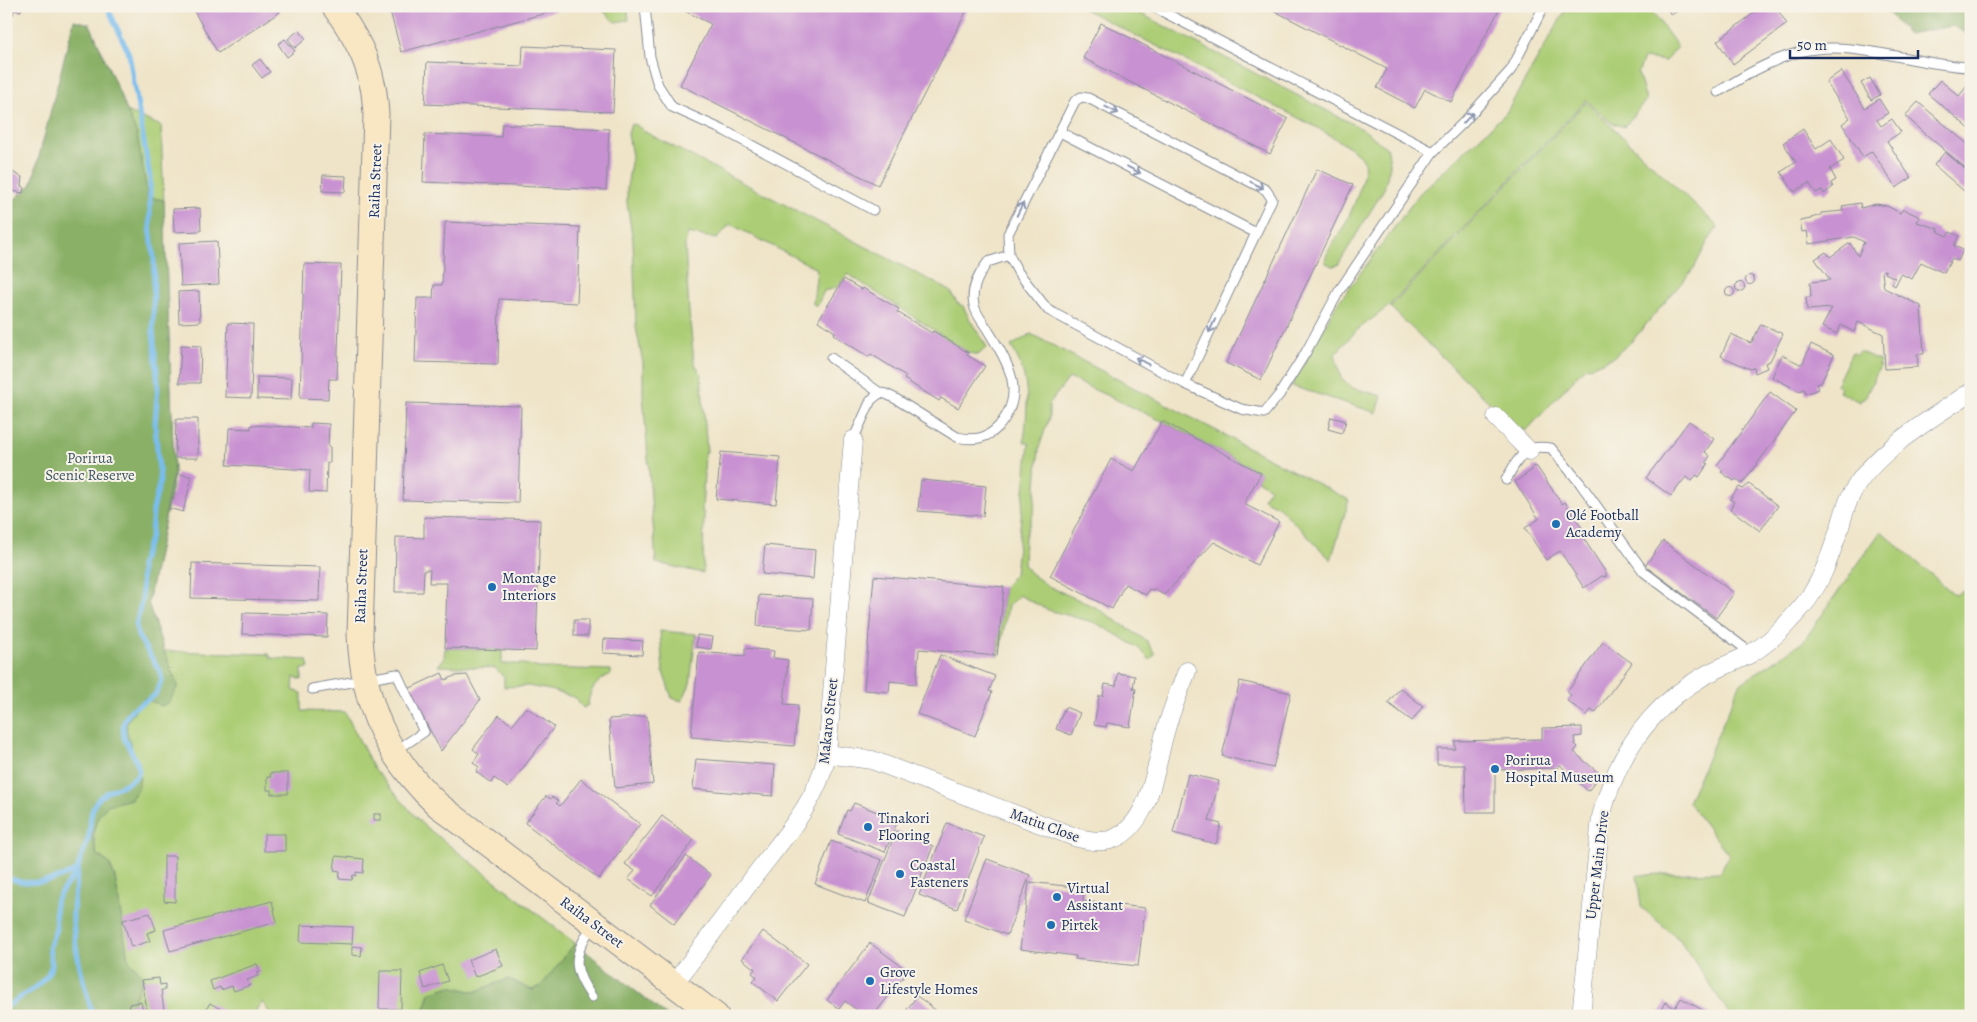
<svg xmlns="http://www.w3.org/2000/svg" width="1977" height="1022" viewBox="0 0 1977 1022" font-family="Alegreya,serif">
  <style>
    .green { fill: #accd75; stroke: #647e6a }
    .forest { fill: #89b066; stroke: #527062 }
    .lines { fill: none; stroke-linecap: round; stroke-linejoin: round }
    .stream { stroke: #78bdef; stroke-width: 5 }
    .building { fill: #c891d1 }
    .service-casing { stroke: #858a93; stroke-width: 11 }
    .minor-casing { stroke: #858a93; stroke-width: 19 }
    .secondary-casing { stroke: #858a93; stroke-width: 27 }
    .service { stroke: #fff; stroke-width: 9 }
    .minor { stroke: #fff; stroke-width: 18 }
    .secondary { stroke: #f9e7c3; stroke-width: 25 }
    .oneway { stroke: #8d97ae }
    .poi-dot { fill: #1f6fb2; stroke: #f7f3e8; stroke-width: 2 }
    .labels { text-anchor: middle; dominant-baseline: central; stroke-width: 4; stroke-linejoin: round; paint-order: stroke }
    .street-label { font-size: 15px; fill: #1b2f5e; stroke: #f7f3e8 }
    .park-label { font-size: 15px; fill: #3f5664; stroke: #f7f3e8 }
    .poi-label { font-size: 15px; fill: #1b2f5e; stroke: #f7f3e8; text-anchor: start }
  </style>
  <rect width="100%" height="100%" fill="#f7f3e8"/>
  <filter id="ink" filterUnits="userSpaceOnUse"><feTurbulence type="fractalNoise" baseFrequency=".02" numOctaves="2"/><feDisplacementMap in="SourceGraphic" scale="10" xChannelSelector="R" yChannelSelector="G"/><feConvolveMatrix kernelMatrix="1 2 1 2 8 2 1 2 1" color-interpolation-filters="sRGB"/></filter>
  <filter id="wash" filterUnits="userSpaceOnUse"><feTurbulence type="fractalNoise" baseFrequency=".0096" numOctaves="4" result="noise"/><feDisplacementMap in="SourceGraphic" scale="20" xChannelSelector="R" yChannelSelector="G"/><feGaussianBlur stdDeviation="1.12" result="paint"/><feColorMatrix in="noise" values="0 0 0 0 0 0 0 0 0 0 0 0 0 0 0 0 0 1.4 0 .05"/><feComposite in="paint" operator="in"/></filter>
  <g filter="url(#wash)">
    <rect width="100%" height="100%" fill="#efe4c8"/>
    <!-- green -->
    <g class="green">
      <polygon points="598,6 627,6 629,20 615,22"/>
      <path d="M1078,6H1126L1364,130L1388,149L1390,166L1384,189L1338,265L1332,266L1325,262C1327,249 1336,239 1343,228C1354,207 1363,185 1365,162L1354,150L1316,127Z"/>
      <polygon points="1568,6 1653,6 1652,11 1678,47 1665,61 1644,58 1638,73 1646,100 1624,127 1610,122 1586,100 1389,306 1356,331 1335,354 1341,378 1353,388 1382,396 1377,413 1292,386 1335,307 1420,193 1506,113"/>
      <path d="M59,82L161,126L174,474L148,603L164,651L269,654L271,658L307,660L309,668L302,669V680L294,677L293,690L302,693V711L345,712L374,769L422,824L575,943L542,986L532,990L508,979L474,992L450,986L430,993L423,1016H272L262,1002L256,1010L257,1016H130L129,1011L144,977L128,959L115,878L109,863L97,855C93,839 90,816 108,805C114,802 124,801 131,799L126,722L143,699L124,705L106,792L6,1016V207L32,184Z"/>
      <polygon points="1586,102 1718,227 1708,241 1694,268 1632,341 1613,357 1593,366 1585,367 1527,430 1518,430 1390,307"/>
      <polygon points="631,124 636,125 647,133 949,290 953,295 957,303 963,306 970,320 987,347 978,355 969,353 848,274 836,288 824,291 817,306 813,304 817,269 730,224 717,239 688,233 685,244 689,312 694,362 701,374 707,452 705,452 702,512 704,513 703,573 656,563 643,394 643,363 636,327 633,241 627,203 627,188 632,156 628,134"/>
      <path d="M1031,334L1349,500L1331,560L1279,507L1263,499L1270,488L1257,480L1261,473L1162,421L1069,378L1049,404V418L1039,448L1034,511L1025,537L1024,564L1029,572L1048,586L1097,608L1147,641L1155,654L1150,660L1136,646L1096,623L1048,610L1019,595L1008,606L999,656H997L1004,587L1015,574L1029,443L1024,442C1028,405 1031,378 1011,346Z"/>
      <polygon points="1859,351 1880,361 1878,365 1880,366 1865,398 1862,398 1860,402 1839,392 1841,387 1836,385 1852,352 1857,355"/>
      <polygon points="1881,531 1955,595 1971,588 1971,1016 1731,1016 1680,940 1641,907 1637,875 1720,872 1729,855 1688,802 1740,684 1803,642"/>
      <polygon points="660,631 696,634 690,684 682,701 672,698 663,672"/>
      <path d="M445,648L502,650V664H524L539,668L611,670V674C597,680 589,690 588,705L583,708L576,698L550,690L528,686L504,687V677L495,668L438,666L444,658Z"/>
    </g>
    <!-- forest -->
    <g class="forest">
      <polygon points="1882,6 1971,6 1971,36 1953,26 1908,34"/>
      <polygon points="74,20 90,24 137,134 148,197 164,200 174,474 148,603 164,651 178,686 170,701 162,706 144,698 127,722 126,729 140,777 138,789 131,799 108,805 99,815 92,834 97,855 109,863 115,878 128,959 144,977 129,1011 130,1016 6,1016 6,207 32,184"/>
      <polygon points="575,943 667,1016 423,1016 430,993 450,986 474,992 508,979 532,990 541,986"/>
    </g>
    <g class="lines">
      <!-- stream -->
      <g class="stream">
        <path d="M6,877C29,887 53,882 75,871"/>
        <polyline points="6,1007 36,987 47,976 52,965 49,948 56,929 55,902 61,892 78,870"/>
        <path d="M93,1016C84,986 75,953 73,922C72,905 76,885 78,868C80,856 87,847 89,835C91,824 89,813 96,802C107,786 130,788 139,772L137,762L124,738L123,726L125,719L131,710L155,695L162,680L160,671L138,636L136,625L142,599L141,564L151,536L153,510L160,481L155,425L158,384L153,331L154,259L150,226V178L129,54L107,6"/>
      </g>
    </g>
    <g id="blocks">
      <!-- building -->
      <g class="building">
        <polygon points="6,6 22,6 21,11 14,10 13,15 6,14"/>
        <polygon points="191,6 277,6 280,12 218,53"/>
        <polygon points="408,6 568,6 569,7 401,52 390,11"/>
        <polygon points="675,6 969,6 878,185 680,85 711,24"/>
        <polygon points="1265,6 1501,6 1451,102 1425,89 1415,108 1377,88 1387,69"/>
        <polygon points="1666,6 1676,6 1679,10 1671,15"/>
        <polygon points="1763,6 1775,6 1787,24 1733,64 1717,41"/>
        <polygon points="1101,23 1288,119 1270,154 1083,58"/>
        <polygon points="299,30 306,39 295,48 288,39"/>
        <polygon points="285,39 295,51 287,57 278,44"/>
        <polygon points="523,46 616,50 613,112 425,104 427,62 522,66"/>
        <polygon points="260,59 270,72 262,78 252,65"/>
        <polygon points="1841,71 1865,108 1879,99 1888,113 1877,120 1881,126 1892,119 1901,132 1887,141 1911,178 1896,188 1872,151 1863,157 1842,124 1850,118 1826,82"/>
        <polygon points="1870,78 1880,95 1871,100 1861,83"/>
        <polygon points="1940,80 1959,96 1971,81 1971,130 1928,94"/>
        <polygon points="1918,102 1971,147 1971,173 1905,116"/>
        <polygon points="502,124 609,129 606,190 423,182 425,134 501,137"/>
        <polygon points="1803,129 1816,149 1831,139 1844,160 1830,169 1836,180 1831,183 1833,187 1824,194 1822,190 1816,193 1809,183 1794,192 1781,172 1796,162 1783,143"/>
        <polygon points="1945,152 1971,174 1971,183 1964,191 1934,165"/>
        <polygon points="1317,169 1353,185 1261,380 1226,363"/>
        <polygon points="10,171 22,177 21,186 24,187 23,193 6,190 6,174 9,175"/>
        <polygon points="323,175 346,176 345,192 322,191"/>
        <polygon points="1860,203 1861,208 1876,204 1887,206 1900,213 1903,209 1920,217 1917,222 1939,229 1938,231 1947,236 1950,232 1959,236 1954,246 1963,250 1958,261 1952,258 1944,273 1921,262 1912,279 1901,274 1895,286 1892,284 1895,278 1885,273 1886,271 1883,270 1882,272 1884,288 1921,306 1924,354 1917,354 1918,367 1885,369 1883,334 1858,322 1854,332 1841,325 1837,334 1822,327 1832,308 1807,310 1806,297 1811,297 1810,282 1830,280 1815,259 1826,252 1830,257 1850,243 1858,256 1864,242 1854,237 1809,244 1807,231 1802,232 1800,221 1811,219 1811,218 1821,215 1821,213 1843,211 1842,206"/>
        <polygon points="200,208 201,231 174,232 173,209"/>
        <polygon points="445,222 580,227 577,303 499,299 498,364 415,362 417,298 433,298 434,285 442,285"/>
        <polygon points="217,241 219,284 181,286 179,243"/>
        <polygon points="304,264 341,265 337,379 329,379 328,399 300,398"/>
        <circle cx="1750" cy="280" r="4.5"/>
        <polygon points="844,279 862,290 863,288 899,309 897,312 932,333 933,331 969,353 967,355 985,366 958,408 941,398 939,401 904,379 906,376 871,354 869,357 834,335 835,332 818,321"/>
        <circle cx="1740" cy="287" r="4.5"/>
        <circle cx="1730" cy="292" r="4.5"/>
        <polygon points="199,291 200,322 179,323 178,292"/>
        <polygon points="228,323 253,324 251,398 225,397"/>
        <polygon points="1761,324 1783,334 1770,361 1765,363 1767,368 1755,373 1754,368 1750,369 1721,356 1731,334 1750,343 1752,342"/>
        <polygon points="1811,344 1834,355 1821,383 1816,384 1818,389 1806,394 1804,389 1799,391 1772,377 1782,355 1800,364 1803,363"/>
        <polygon points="181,345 201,346 200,383 179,383"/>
        <polygon points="257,377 292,378 291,400 257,399"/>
        <polygon points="1770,392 1796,411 1742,484 1736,479 1734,481 1721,472 1723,470 1717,465"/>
        <polygon points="406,403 521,406 518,503 403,500"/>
        <polygon points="1331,417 1346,421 1342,433 1328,429"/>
        <polygon points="176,419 198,419 198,458 175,458"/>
        <polygon points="1162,421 1261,473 1244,504 1279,522 1257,565 1214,542 1164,595 1154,589 1152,590 1149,589 1146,595 1125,584 1112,609 1050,576 1111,459 1134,471"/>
        <polygon points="1689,421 1714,439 1705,452 1710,456 1706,462 1708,464 1699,477 1696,475 1692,481 1686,477 1671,496 1646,478"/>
        <polygon points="311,423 329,424 328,447 330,447 330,463 327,463 326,493 309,492 310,470 227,465 229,428 251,429 251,425 311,428"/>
        <polygon points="721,452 780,457 776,504 716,499"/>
        <polygon points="1533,466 1537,467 1562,504 1565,502 1586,534 1582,536 1606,573 1606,577 1602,576 1584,588 1560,551 1546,560 1525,528 1539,519 1515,482 1532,470"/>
        <polygon points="177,473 192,477 183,512 168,508"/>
        <polygon points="921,480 986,486 983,516 918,511"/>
        <polygon points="1749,484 1778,506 1760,531 1730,509 1734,502 1730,499 1739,487 1743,489"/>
        <polygon points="424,517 540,520 536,651 445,648 447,583 429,583 430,570 424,570 423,592 395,592 396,537 424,538"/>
        <polygon points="1663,541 1734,593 1716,618 1645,566"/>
        <polygon points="765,545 815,550 813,579 762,574"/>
        <polygon points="192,563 320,567 319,601 191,598"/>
        <polygon points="874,576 1004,587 997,656 919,649 916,684 890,681 889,692 864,690"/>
        <polygon points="759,595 813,599 811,630 757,626"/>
        <polygon points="243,613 328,615 327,637 242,634"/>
        <rect x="574" y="620" width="14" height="16"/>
        <polygon points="697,635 713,637 711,649 696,647"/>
        <polygon points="604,639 643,641 642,655 603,653"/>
        <polygon points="1603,642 1632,663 1595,713 1591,710 1587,715 1567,701 1571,695 1567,692"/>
        <polygon points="745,648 774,651 773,658 788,660 784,704 798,705 794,746 691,737 699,652 745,656"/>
        <polygon points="940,655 995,676 989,691 992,692 975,736 917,714"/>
        <polygon points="442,673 445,680 454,676 467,675 480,700 441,751 408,689"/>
        <polygon points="1118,673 1135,676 1133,688 1136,689 1130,727 1107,723 1106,727 1094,725 1099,696 1103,696 1105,684 1116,686"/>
        <polygon points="1240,681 1291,693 1273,768 1222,756"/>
        <polygon points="1400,688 1423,706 1412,721 1388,703"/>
        <polygon points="526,707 554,727 508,788 494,778 491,783 476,772 479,767 473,763 479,754 473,749 499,715 512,725"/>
        <polygon points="1065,707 1080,713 1071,735 1056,729"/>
        <polygon points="647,716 653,784 615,788 609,719"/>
        <polygon points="1582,727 1582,736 1574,737 1575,744 1578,747 1574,752 1601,775 1588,791 1560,765 1557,768 1495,770 1495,812 1466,812 1465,765 1437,765 1437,749 1455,749 1455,741 1542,739 1542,728"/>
        <polygon points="696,759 775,765 773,796 693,789"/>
        <polygon points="270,773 288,773 288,794 271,794 271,790 267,790 267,777 271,777"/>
        <polygon points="1188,774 1219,781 1209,821 1221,824 1216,844 1173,833"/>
        <polygon points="581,779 640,824 599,879 525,823 546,796 551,799 552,797 558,801 556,803 560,806"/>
        <polygon points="854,803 898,820 885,852 838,834 847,810 850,811"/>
        <rect x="374" y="814" width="7" height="6"/>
        <polygon points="662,816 694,840 652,896 628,879 635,871 625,864"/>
        <polygon points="947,823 984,837 957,909 919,895"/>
        <polygon points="896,831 933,846 905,917 868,903"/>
        <rect x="264" y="834" width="21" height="17"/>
        <polygon points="831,841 882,860 865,903 815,884"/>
        <polygon points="164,856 175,856 175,902 164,901"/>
        <polygon points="336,856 364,859 363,873 356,872 356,876 353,875 352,880 339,879 340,871 334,870"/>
        <polygon points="686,856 711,875 674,924 650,905"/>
        <polygon points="987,859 1030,875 1007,935 964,919"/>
        <polygon points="1029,882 1084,888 1083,901 1145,908 1138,966 1075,959 1076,956 1020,949"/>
        <polygon points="272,901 277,922 170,951 164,930"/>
        <polygon points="150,913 156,930 147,933 150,941 131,947 123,920"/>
        <polygon points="301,925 353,927 352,944 300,942"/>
        <polygon points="763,931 807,964 778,1001 753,982 757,977 752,973 755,969 742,959"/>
        <polygon points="870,943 908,971 873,1016 865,1016 845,1001 839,1009 827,1000"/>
        <polygon points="352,946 362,947 361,956 352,955"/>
        <polygon points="496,949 503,966 475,977 468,960"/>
        <polygon points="257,964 260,972 257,973 258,976 247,980 250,985 234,991 232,986 221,990 220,987 213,990 210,981"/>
        <polygon points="442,965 448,981 425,989 420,973"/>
        <polygon points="380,971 402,971 401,1009 379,1009"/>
        <polygon points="159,978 160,985 165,984 165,990 161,990 165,1016 148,1016 142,980"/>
        <polygon points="917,996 943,1016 902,1016"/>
        <polygon points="1681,998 1713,1016 1658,1016 1665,1002 1675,1008"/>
        <polygon points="141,1002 144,1016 131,1016 129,1004"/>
        <polygon points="210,1003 232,1016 202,1016"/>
      </g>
    </g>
  </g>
  <g filter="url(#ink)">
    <use href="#blocks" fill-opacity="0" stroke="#858a93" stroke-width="1"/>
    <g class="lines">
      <defs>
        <g id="service">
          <polyline points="645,6 650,57 658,85 672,107 725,131 873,210"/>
          <polyline points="1152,6 1433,152"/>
          <path d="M1718,92C1744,76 1770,60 1800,52C1852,38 1917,66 1971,67"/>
          <polyline points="1060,132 1256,233"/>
          <polyline points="831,358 880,393"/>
          <polyline points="1185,384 1272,199 1266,190 1088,98 1081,97 1075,101 1008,234 1009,255 1018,272 1048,310 1185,384 1241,409 1264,413 1279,395 1306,352 1339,291 1433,152 1463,123 1511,70 1544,6"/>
          <path d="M853,440L871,400L880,393L886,394L896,399L957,437C974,441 987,439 999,426C1027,393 1008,363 989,332C984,323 976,315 974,305C970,289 979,274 988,262L1009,255"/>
          <path d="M1506,480C1512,469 1520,452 1534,448C1539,446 1546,448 1551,448L1580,483L1644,572L1751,653"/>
          <polyline points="312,689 397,674 424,732 395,751"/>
          <path d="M592,997C571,968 573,954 593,925"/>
        </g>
        <g id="minor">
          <polyline points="1496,417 1529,451"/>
          <path d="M827,754L872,760L1075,837C1086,840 1098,843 1110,840C1149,828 1155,770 1164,736C1170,713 1179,692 1187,671"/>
          <path d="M674,984C701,948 729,911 756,874C784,837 818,801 827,754L853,440"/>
          <path d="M1581,1016L1601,817C1616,757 1648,709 1702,677C1717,668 1735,662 1750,654C1770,643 1786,625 1801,608C1821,585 1830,556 1840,527C1843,516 1846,505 1851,495C1871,454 1933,417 1971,392"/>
        </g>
        <path id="secondary" d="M334,6C351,29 367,55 372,83C375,93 375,104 376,114L360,635C363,704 387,758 438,805L716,1016"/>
      </defs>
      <!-- service casing -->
      <use href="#service" class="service-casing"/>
      <!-- minor casing -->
      <use href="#minor" class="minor-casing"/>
      <!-- secondary casing -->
      <use href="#secondary" class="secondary-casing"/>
      <!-- service -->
      <use href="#service" class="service"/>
      <!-- minor -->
      <use href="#minor" class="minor"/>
      <!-- secondary -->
      <use href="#secondary" class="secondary"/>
    </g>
    <!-- one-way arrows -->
    <defs><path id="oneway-shaft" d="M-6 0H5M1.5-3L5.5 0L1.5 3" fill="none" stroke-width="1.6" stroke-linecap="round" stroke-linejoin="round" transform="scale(1.25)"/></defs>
    <g class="oneway">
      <use href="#oneway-shaft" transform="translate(1112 110) rotate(27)"/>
      <use href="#oneway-shaft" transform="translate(1468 118) rotate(-48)"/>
      <use href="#oneway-shaft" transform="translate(1134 170) rotate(27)"/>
      <use href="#oneway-shaft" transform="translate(1257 185) rotate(27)"/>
      <use href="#oneway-shaft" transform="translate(1020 209) rotate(-64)"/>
      <use href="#oneway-shaft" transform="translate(1212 326) rotate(115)"/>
      <use href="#oneway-shaft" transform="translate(1142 361) rotate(-152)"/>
    </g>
  </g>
  <!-- markers -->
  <g class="poi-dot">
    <circle cx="1556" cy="524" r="5"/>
    <circle cx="492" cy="587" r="5"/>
    <circle cx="1495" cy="769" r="5"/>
    <circle cx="868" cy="827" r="5"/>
    <circle cx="900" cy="874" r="5"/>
    <circle cx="1057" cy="897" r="5"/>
    <circle cx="1051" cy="925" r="5"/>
    <circle cx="870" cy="981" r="5"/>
  </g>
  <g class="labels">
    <!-- street labels -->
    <g class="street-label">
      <text transform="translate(375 181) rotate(-88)">Raiha Street</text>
      <text transform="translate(361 586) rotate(-88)">Raiha Street</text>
      <text transform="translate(828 721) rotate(-84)">Makaro Street</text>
      <text transform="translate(1045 825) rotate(20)">Matiu Close</text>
      <text transform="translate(1597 865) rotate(-83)">Upper Main Drive</text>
      <text transform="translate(592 922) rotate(37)">Raiha Street</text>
    </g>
    <!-- park labels -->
    <g class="park-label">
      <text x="90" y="458">Porirua<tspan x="90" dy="17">Scenic Reserve</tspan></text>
    </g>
    <!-- poi labels -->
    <g class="poi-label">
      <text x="1566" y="515">Olé Football<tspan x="1566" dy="17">Academy</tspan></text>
      <text x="502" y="578">Montage<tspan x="502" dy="17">Interiors</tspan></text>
      <text x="1505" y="760">Porirua<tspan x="1505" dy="17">Hospital Museum</tspan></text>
      <text x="878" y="818">Tinakori<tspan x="878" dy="17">Flooring</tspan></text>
      <text x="910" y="865">Coastal<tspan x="910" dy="17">Fasteners</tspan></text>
      <text x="1067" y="888">Virtual<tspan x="1067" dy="17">Assistant</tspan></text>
      <text x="1061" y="925">Pirtek</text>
      <text x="880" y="972">Grove<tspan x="880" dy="17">Lifestyle Homes</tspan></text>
    </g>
  </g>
  <!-- margin -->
  <rect width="1977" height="1022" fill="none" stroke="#f7f3e8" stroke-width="25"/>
  <!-- scale -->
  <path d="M1790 50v8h128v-8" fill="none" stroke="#1b2f5e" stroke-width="2.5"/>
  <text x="1797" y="50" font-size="15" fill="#1b2f5e" stroke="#f7f3e8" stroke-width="4" paint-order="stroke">50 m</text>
</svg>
